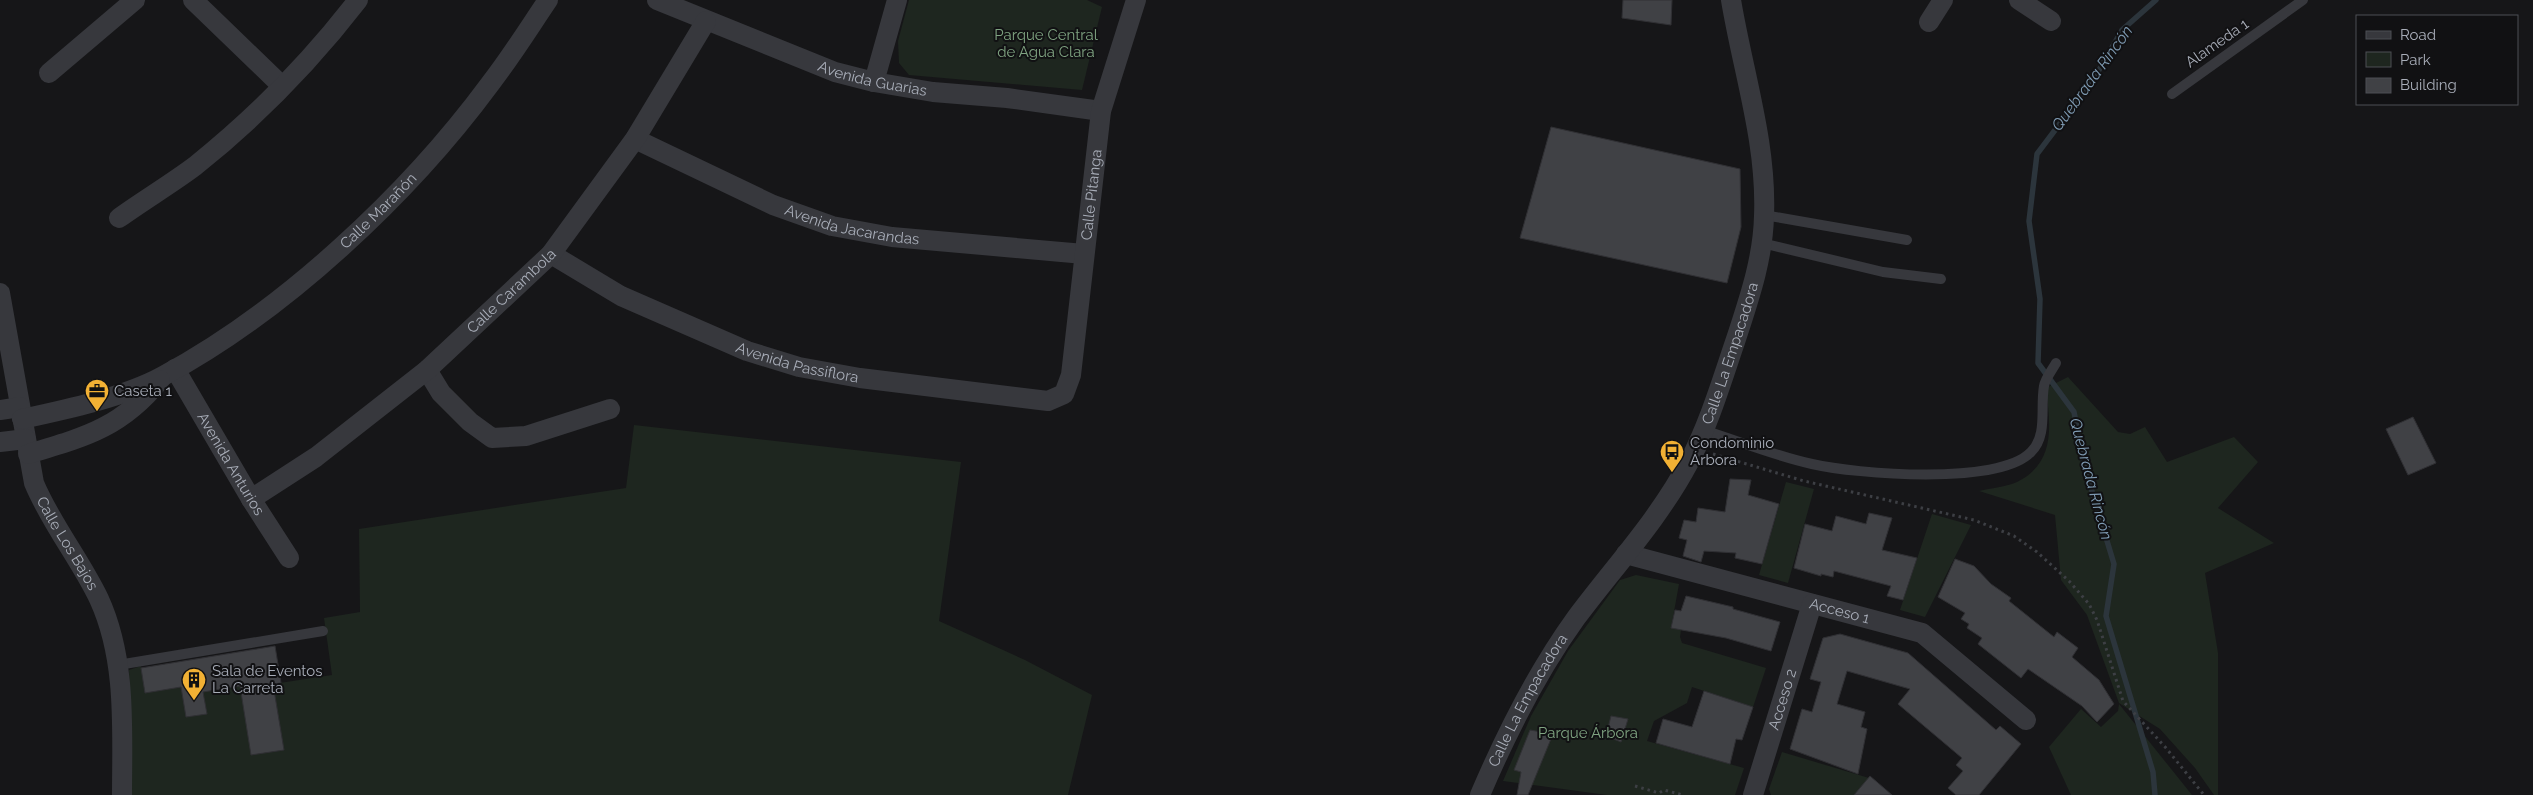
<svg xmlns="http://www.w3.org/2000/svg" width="2533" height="795" viewBox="0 0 2533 795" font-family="Raleway,sans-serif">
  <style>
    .green { fill: #1e261f }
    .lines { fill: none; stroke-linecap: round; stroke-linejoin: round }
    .stream { stroke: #2c353c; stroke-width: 5.5 }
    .building { fill: #404145; stroke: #303034 }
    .path { stroke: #3d3f44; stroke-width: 3; stroke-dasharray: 2.5 4; stroke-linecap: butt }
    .service { stroke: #37383d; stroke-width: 10 }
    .minor { stroke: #37383d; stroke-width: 20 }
    .labels { text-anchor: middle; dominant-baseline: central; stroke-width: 4; stroke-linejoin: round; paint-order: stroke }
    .park-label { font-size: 15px; fill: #7fa381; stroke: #111113 }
    .street-label { font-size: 15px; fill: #a8adb8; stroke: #111113 }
    .poi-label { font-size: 15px; fill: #a8adb8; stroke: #111113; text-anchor: start }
    .water-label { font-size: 16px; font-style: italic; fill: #7f9bb3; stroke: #111113 }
  </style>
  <rect width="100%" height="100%" fill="#161618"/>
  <!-- green -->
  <g class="green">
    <polygon points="909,0 1087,0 1102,7 1082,90 909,75 899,63 898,41"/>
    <path d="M2068,377L2118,432L2130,434L2145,427L2167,462L2234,437L2258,462L2218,508L2274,543L2205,573L2218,653V795H2214L2195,768L2160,729L2119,703L2087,615L2061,580L2055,515L1979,491C1991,488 2006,487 2017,482C2057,462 2050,424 2046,388Z"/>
    <polygon points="634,425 961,462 939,621 1025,660 1092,695 1068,795 131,795 129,670 141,666 145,693 181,687 186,717 207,714 202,686 255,683 251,755 284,750 273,684 332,675 324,618 360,612 359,529 626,488"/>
    <polygon points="1786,482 1814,489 1788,583 1759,575"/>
    <polygon points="1932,514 1971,525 1925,617 1900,610"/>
    <polygon points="1636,575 1679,584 1671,628 1681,630 1680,637 1682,643 1766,668 1753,707 1692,687 1687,703 1654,721 1647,741 1744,768 1735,795 1607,795 1503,781 1531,716 1568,651 1620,580"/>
    <polygon points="2119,704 2192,795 2071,795 2049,747 2081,709 2101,727 2118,711"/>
    <polygon points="1782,752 1869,778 1854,795 1771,795 1769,789"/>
  </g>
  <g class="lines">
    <!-- stream -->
    <polyline class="stream" points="2155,795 2153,772 2106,616 2114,564 2085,468 2074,412 2038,363 2040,299 2029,221 2037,154 2095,77 2122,30 2156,0"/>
  </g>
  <!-- building -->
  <g class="building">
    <polygon points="1623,0 1672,0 1671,25 1622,18"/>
    <polygon points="1551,127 1740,169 1741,227 1727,283 1520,238"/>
    <polygon points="2413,417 2436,463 2408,475 2386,429"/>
    <polygon points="1730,479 1751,480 1748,495 1779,504 1762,564 1735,558 1736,553 1704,551 1701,562 1683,556 1687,540 1679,538 1684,520 1696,522 1698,508 1725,512"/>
    <polygon points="1869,513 1892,518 1882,550 1917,558 1903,600 1887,596 1891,586 1834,571 1833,577 1821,574 1821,576 1794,568 1805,524 1832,531 1836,516 1866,524"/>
    <polygon points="1955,559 1974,566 1991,584 2011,598 2009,601 2054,637 2057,632 2078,648 2072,657 2099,680 2114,704 2097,722 2082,706 2028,669 2021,678 1978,644 1982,638 1967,628 1969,624 1961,619 1965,613 1938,597"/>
    <polygon points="1686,596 1733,607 1733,609 1780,622 1771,651 1726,638 1671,628 1675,610 1681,611"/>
    <polygon points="1840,634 1908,653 1996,730 2000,726 2021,744 1979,795 1956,795 1948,788 1963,771 1956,765 1962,758 1898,704 1910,689 1847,671 1837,704 1865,712 1861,727 1867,729 1858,774 1790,749 1802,709 1812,712 1821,682 1810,679 1823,638"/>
    <polygon points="275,646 281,683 273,684 284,750 251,755 240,686 203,692 207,714 186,717 181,687 145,693 141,668"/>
    <polygon points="1704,691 1753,707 1742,740 1736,739 1730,764 1656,743 1663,719 1692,727"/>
    <polygon points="1611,716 1628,719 1621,742 1606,736"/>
    <polygon points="1530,730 1553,734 1528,795 1517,795 1521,772 1514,770"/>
    <polygon points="1870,776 1892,795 1854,795"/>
  </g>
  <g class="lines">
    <!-- path -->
    <g class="path">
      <polyline points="1713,454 1804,481 1974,520 2014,536 2037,552 2069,581 2089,604 2097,620 2123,701 2166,748 2204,795"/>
      <polyline points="1635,786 1659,793 1664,790 1683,795"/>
    </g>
    <!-- service -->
    <g class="service">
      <polyline points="2172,94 2303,0"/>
      <polyline points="1764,215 1907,240"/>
      <polyline points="1762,243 1883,272 1941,279"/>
      <path d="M1703,430C1739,441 1775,456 1812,464C1856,474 1999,486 2031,452C2048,435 2040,408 2044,386C2045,379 2052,370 2056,363"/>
      <polyline points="118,665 323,631"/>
    </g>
    <!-- minor -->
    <g class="minor">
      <polyline points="193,0 282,86"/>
      <path id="s1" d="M657,0L835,72L874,82L933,92L1007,98L1101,111"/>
      <polyline points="2019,0 2051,21"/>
      <polyline points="1929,22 1943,0"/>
      <polyline points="49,73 135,0"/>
      <polyline points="874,82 897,0"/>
      <path id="s2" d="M635,139L773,205L832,226L892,237L1084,254"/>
      <path d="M119,218C144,200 171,184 195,166C255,118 311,61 358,0"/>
      <path id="s3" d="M551,254L621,296L747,351L799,367L860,378L1048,401L1064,394L1071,375L1101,111L1136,0"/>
      <path id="s4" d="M0,293L34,483C51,524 80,559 99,599C127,660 122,730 122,795"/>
      <path id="s5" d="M175,369L251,499L289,558"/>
      <polyline points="427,370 441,393 470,422 492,438 526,436 610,409"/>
      <polyline points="0,410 20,407"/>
      <path id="s6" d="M22,419C64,410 125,397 163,376C284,311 408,195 490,84C511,57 529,28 548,0"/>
      <polyline points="0,442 26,439"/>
      <path d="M28,454C85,437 121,428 160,380"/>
      <path id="s7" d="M251,499L316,457L427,370L551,254L635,139L706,21"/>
      <path id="s8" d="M1626,554L1922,633L2026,720"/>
      <path id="s9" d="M1480,795C1506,734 1537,672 1576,618C1614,567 1659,519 1689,462C1709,424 1722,380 1736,339C1749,299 1763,259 1764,216C1767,143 1743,72 1731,0"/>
      <path id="s10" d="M1753,795L1812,604"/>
    </g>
  </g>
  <!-- icons -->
  <defs>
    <symbol id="office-pin" viewBox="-11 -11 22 30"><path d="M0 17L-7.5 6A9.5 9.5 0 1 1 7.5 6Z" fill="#f2b134" stroke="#111113"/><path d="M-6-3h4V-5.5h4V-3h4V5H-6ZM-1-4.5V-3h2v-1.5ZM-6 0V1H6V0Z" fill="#111"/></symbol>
    <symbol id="bus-pin" viewBox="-11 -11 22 30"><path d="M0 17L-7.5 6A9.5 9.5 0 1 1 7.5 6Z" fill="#f2b134" stroke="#111113"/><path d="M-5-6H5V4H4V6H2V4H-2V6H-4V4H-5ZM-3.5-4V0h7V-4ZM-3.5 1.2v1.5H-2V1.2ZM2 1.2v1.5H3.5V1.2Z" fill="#111"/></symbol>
    <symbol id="building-pin" viewBox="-11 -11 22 30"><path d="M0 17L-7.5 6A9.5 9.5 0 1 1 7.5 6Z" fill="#f2b134" stroke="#111113"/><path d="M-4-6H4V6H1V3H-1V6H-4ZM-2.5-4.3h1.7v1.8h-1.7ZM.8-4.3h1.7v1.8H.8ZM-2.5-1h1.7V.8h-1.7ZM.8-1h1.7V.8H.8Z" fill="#111"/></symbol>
  </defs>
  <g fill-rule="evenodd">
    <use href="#office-pin" x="83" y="377" width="28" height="38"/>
    <use href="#bus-pin" x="1658" y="438" width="28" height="38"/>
    <use href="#building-pin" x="180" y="666" width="28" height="38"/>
  </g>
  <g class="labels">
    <!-- park labels -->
    <g class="park-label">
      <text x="1046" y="35">Parque Central<tspan x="1046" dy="17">de Agua Clara</tspan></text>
      <text x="1588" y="733">Parque Árbora</text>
    </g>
    <!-- street labels -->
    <g class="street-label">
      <text transform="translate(2217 43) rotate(-35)">Alameda 1</text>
      <text stroke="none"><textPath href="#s1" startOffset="230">Avenida Guarias</textPath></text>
      <text stroke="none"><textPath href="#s3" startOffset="744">Calle Pitanga</textPath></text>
      <text stroke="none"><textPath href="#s6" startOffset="420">Calle Marañón</textPath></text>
      <text stroke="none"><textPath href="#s2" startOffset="235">Avenida Jacarandas</textPath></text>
      <text stroke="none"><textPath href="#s7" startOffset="334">Calle Carambola</textPath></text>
      <text stroke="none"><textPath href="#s9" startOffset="511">Calle La Empacadora</textPath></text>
      <text stroke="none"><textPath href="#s3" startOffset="271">Avenida Passiflora</textPath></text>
      <text stroke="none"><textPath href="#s5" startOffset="110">Avenida Anturios</textPath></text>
      <text stroke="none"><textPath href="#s4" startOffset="262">Calle Los Bajos</textPath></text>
      <text stroke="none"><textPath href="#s8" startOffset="221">Acceso 1</textPath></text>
      <text stroke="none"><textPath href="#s10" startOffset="100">Acceso 2</textPath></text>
      <text stroke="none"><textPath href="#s9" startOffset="106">Calle La Empacadora</textPath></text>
    </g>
    <!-- poi labels -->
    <g class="poi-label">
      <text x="114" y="391">Caseta 1</text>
      <text x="1690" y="443">Condominio<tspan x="1690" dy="17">Árbora</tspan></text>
      <text x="212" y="671">Sala de Eventos<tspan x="212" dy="17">La Carreta</tspan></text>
    </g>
    <!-- water labels -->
    <g class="water-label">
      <text transform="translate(2092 78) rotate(-54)">Quebrada Rincón</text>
      <text transform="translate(2091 479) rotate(75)">Quebrada Rincón</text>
    </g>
  </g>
  <!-- legend -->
  <rect x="2356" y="15" width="162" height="90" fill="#111113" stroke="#4d4f55"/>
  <rect x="2366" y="31" width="25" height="8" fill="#37383d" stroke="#4d4f55"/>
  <text x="2400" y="40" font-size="15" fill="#a8adb8">Road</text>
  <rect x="2366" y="52" width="25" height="15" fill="#1e261f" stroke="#4d4f55"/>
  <text x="2400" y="65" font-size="15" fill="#a8adb8">Park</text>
  <rect x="2366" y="78" width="25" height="15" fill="#404145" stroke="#4d4f55"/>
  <text x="2400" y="90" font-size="15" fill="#a8adb8">Building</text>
</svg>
